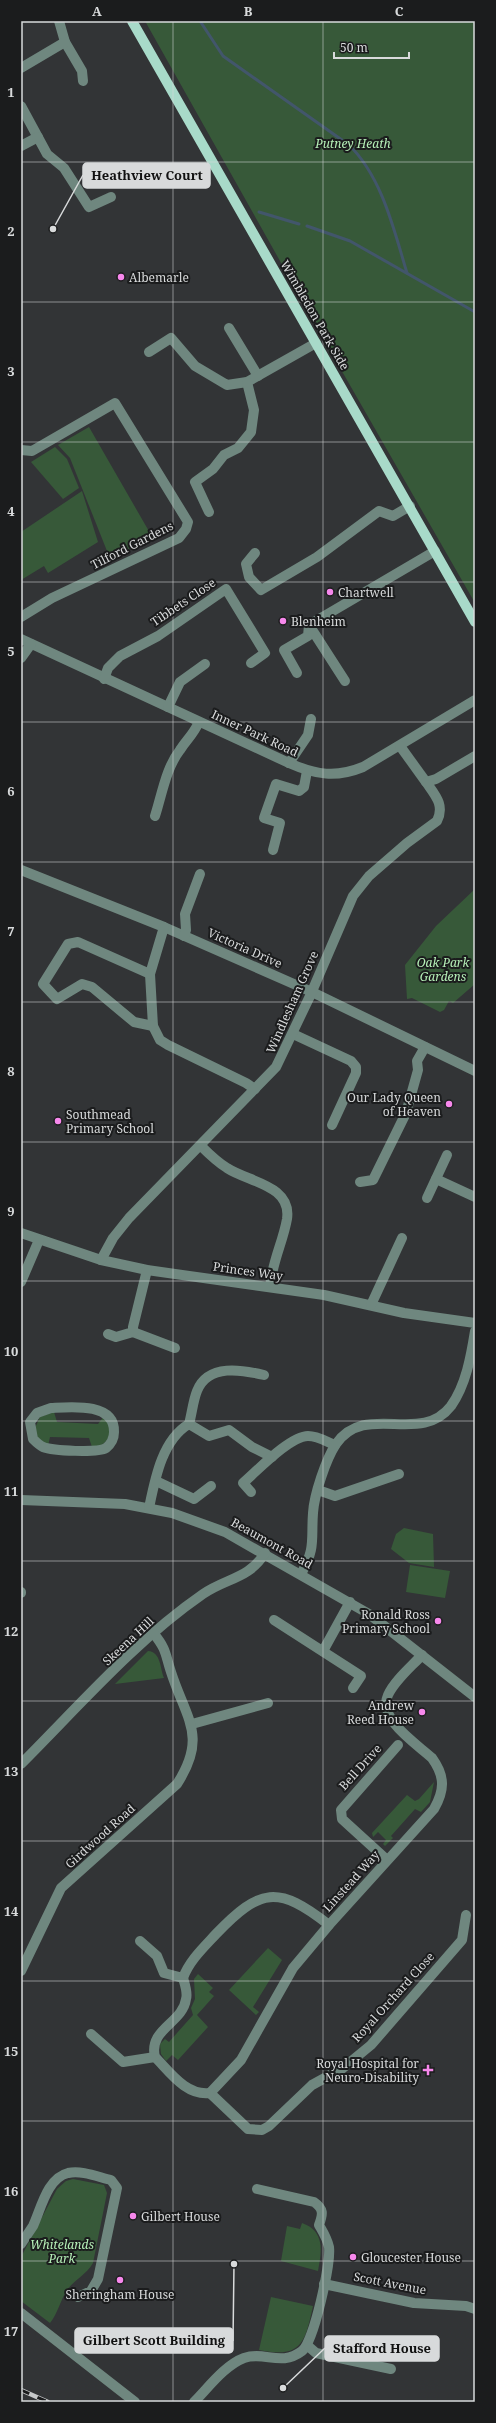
<svg xmlns="http://www.w3.org/2000/svg" width="496" height="2423" viewBox="0 0 496 2423" font-family="'Noto Serif',serif">
  <style>
    .green { fill: #375939 }
    .lines { fill: none; stroke-linecap: round; stroke-linejoin: round }
    .stream { stroke: #42566b; stroke-width: 3 }
    .minor { stroke: #6f877f; stroke-width: 10 }
    .major { stroke: #a8dac9; stroke-width: 10 }
    .rail-casing { stroke: #c7c9ca; stroke-width: 4.5 }
    .rail { stroke: #1b1c1d; stroke-width: 3; stroke-dasharray: 9; stroke-linecap: butt }
    .grid { fill: none; stroke: #d8dadb; stroke-width: 1; stroke-opacity: 0.55 }
    .poi-dot { fill: #f788ec; stroke: #1b1c1d; stroke-width: 1.5 }
    .labels { text-anchor: middle; dominant-baseline: central; stroke-width: 4; stroke-linejoin: round; paint-order: stroke }
    .park-label { font-size: 12px; font-style: italic; fill: #b5efb7; stroke: #1b1c1d }
    .poi-label { font-size: 12px; fill: #d8dadb; stroke: #1b1c1d; text-anchor: start }
    .street-label { font-size: 12px; fill: #d8dadb; stroke: #1b1c1d }
    .leader { fill: none; stroke: #d8dadb; stroke-width: 1.5 }
    .callout-dot { fill: #d8dadb; stroke: #1b1c1d; stroke-width: 1.5 }
    .callout { fill: #d8dadb; stroke: #d8dadb; stroke-width: 1.5 }
    .callout-label { font-size: 13px; text-anchor: middle; font-weight: bold; fill: #111 }
    .neatline { fill: none; stroke: #d8dadb; stroke-width: 1.5 }
    .grid-label { font-size: 13px; text-anchor: middle; font-weight: bold; fill: #d8dadb }
  </style>
  <rect width="100%" height="100%" fill="#323436"/>
  <!-- green -->
  <g class="green">
    <polygon points="145,21 475,21 475,603 320,333 311,308 289,277"/>
    <polygon points="89,427 154,540 109,556 70,458 58,445"/>
    <polygon points="55,447 67,459 79,488 63,499 31,462"/>
    <polygon points="82,491 98,542 48,573 44,566 21,580 21,532"/>
    <polygon points="475,889 475,984 453,1003 449,1001 444,1010 440,1012 412,998 407,999 405,965 436,926"/>
    <path d="M54,1412L57,1422L98,1424L104,1416L108,1421L111,1434C106,1442 102,1447 92,1447L89,1438L50,1437L48,1446L37,1437L35,1428L40,1417Z"/>
    <polygon points="404,1528 433,1534 434,1567 409,1563 391,1549 396,1534"/>
    <polygon points="410,1565 450,1571 445,1598 406,1592"/>
    <path d="M148,1651C161,1652 160,1668 164,1678L115,1684Z"/>
    <polygon points="434,1782 430,1802 421,1812 415,1809 391,1836 393,1838 385,1846 383,1844 386,1840 378,1832 373,1837 372,1833 407,1795 415,1801 419,1799"/>
    <polygon points="268,1948 282,1960 253,2007 259,2012 256,2015 229,1990"/>
    <polygon points="198,1974 213,1988 209,1992 214,1996 197,2015 208,2027 178,2060 172,2055 166,2061 161,2054 160,2044 165,2039 169,2042 193,2015 191,2008 195,1999 194,1979"/>
    <path d="M73,2179L104,2185L107,2193L93,2263C86,2275 74,2280 67,2290C60,2301 58,2313 50,2323L21,2301V2257L57,2189L66,2181Z"/>
    <path d="M302,2223C325,2231 322,2251 318,2271L281,2261L287,2226L300,2229Z"/>
    <path d="M271,2297L313,2306C305,2342 302,2359 259,2350Z"/>
  </g>
  <g class="lines">
    <!-- stream -->
    <g class="stream">
      <path d="M200,21L223,56L349,145C382,177 394,230 407,273"/>
      <polyline points="259,212 299,224"/>
      <polyline points="307,226 350,241 475,312"/>
    </g>
    <!-- minor -->
    <g class="minor">
      <polyline points="59,21 65,42 82,71 83,81"/>
      <polyline points="21,68 65,42"/>
      <polyline points="21,106 47,154 64,168 89,207 111,197"/>
      <polyline points="21,146 38,137"/>
      <polyline points="229,328 258,376"/>
      <polyline points="149,352 171,338 195,366 227,385 247,382 316,343"/>
      <polyline points="21,450 32,451 115,403 188,522 186,529 179,538 52,598 21,617"/>
      <polyline points="209,512 195,482 213,469 224,455 238,448 251,432 254,410 247,382"/>
      <polyline points="255,553 246,564 249,577 261,590 317,557 379,511 393,516 410,506"/>
      <path d="M21,639L289,763C316,775 336,778 363,767L475,700"/>
      <polyline points="21,658 31,644"/>
      <polyline points="297,673 284,650 308,636 309,625"/>
      <polyline points="104,679 108,668 120,656 158,636 226,589 265,653 251,663"/>
      <polyline points="345,681 309,625 435,551"/>
      <polyline points="168,707 180,682 205,664"/>
      <polyline points="400,746 426,782"/>
      <polyline points="289,763 308,735 311,719"/>
      <path d="M155,816C162,794 166,768 180,750C187,739 193,735 199,722"/>
      <polyline points="273,850 280,823 264,818 276,784 299,791 304,787 307,771"/>
      <polyline points="21,870 164,927 312,992 475,1071"/>
      <polyline points="164,927 150,974 153,1026 160,1040 168,1045 246,1083 255,1089"/>
      <polyline points="184,936 186,930 185,914 200,874"/>
      <polyline points="150,974 78,942 68,944 43,984 57,999 82,984 92,987 134,1022 153,1026"/>
      <polyline points="293,1034 351,1061 356,1067 356,1073 332,1125"/>
      <path d="M201,1146C209,1154 217,1162 227,1168C248,1182 292,1185 287,1219C283,1242 272,1262 270,1287"/>
      <polyline points="436,1179 475,1197"/>
      <polyline points="360,1182 373,1180 406,1113 418,1070 417,1061 425,1047"/>
      <polyline points="427,1198 447,1155"/>
      <polyline points="21,1233 101,1260 147,1270 324,1295 404,1313 475,1323"/>
      <path d="M101,1260L113,1238L129,1218L276,1067L310,996L353,896L369,876L407,843L437,821C445,805 435,795 426,782L436,779L475,756"/>
      <polyline points="21,1282 39,1240"/>
      <polyline points="371,1305 402,1238"/>
      <polyline points="133,1332 175,1348"/>
      <polyline points="108,1334 116,1337 133,1332 133,1327 147,1270"/>
      <path d="M51,1408C70,1407 115,1402 114,1432C114,1438 111,1444 106,1448C98,1453 53,1451 43,1447C39,1445 36,1442 33,1439L30,1422L37,1413Z"/>
      <polyline points="189,1424 209,1436 229,1430 252,1447 272,1457"/>
      <polyline points="156,1481 194,1499 211,1486"/>
      <polyline points="318,1490 335,1496 399,1474"/>
      <path d="M251,1492L243,1483C257,1471 290,1436 308,1436C318,1436 327,1442 335,1445"/>
      <polyline points="21,1500 125,1504 172,1513 225,1532 369,1614 475,1697"/>
      <path d="M149,1508C155,1479 162,1440 189,1424C192,1413 193,1401 197,1391C208,1363 243,1370 264,1375"/>
      <path d="M301,1574C316,1548 311,1540 313,1513C314,1495 326,1459 336,1444C366,1401 420,1446 451,1406C466,1385 471,1356 475,1331"/>
      <polyline points="21,1593 21,1592"/>
      <polyline points="274,1620 361,1676 353,1688"/>
      <polyline points="323,1651 350,1602"/>
      <path d="M422,1655C411,1667 395,1680 388,1695C377,1719 417,1744 432,1758C445,1776 445,1790 434,1809L329,1925L293,1968L241,2060L210,2093L248,2129L262,2130L269,2126L312,2085L343,2068L371,2045L462,1940L466,1915"/>
      <polyline points="192,1724 268,1703"/>
      <path d="M21,1764C79,1706 135,1641 203,1594C226,1578 249,1579 265,1553"/>
      <polyline points="387,1860 342,1819 341,1810 398,1745"/>
      <path d="M140,1941L157,1956L164,1973L183,1978C189,1961 204,1947 216,1934C260,1888 278,1885 329,1925"/>
      <path d="M21,1971L61,1888L177,1784C208,1736 186,1719 171,1672C165,1654 167,1650 154,1634"/>
      <path d="M183,1978C185,1985 188,1993 186,1999C183,2023 148,2029 155,2057C170,2072 186,2096 210,2093"/>
      <polyline points="91,2034 123,2062 155,2057"/>
      <path d="M21,2244C25,2238 29,2232 33,2226C41,2209 47,2178 68,2173C82,2170 98,2177 111,2180L117,2188L98,2279L91,2291L78,2297"/>
      <polyline points="324,2284 414,2303 466,2306 475,2309"/>
      <polyline points="21,2313 135,2402"/>
      <polyline points="308,2346 316,2353 391,2369"/>
      <path d="M194,2402C208,2388 225,2365 244,2358C265,2351 281,2367 302,2351C314,2342 331,2263 329,2247C327,2238 323,2232 319,2225C323,2214 324,2209 314,2202L257,2189"/>
    </g>
    <!-- major -->
    <polyline class="major" points="132,21 475,622"/>
    <defs>
      <polyline id="rail" points="21,2390 48,2402"/>
    </defs>
    <!-- rail casing -->
    <use href="#rail" class="rail-casing"/>
    <!-- rail -->
    <use href="#rail" class="rail"/>
  </g>
  <!-- grid -->
  <path class="grid" d="M173,21V2402M323,21V2402M21,162H475M21,302H475M21,442H475M21,582H475M21,722H475M21,862H475M21,1002H475M21,1142H475M21,1281H475M21,1421H475M21,1561H475M21,1701H475M21,1841H475M21,1981H475M21,2121H475M21,2261H475"/>
  <!-- markers -->
  <g class="poi-dot">
    <circle cx="121" cy="277" r="4"/>
    <circle cx="330" cy="592" r="4"/>
    <circle cx="283" cy="621" r="4"/>
    <circle cx="449" cy="1104" r="4"/>
    <circle cx="58" cy="1121" r="4"/>
    <circle cx="438" cy="1621" r="4"/>
    <circle cx="422" cy="1712" r="4"/>
    <path d="M426 2064h4v4h4v4h-4v4h-4v-4h-4v-4h4z"/>
    <circle cx="133" cy="2216" r="4"/>
    <circle cx="353" cy="2257" r="4"/>
    <circle cx="120" cy="2280" r="4"/>
  </g>
  <g class="labels">
    <!-- park labels -->
    <g class="park-label">
      <text x="353" y="143">Putney Heath</text>
      <text x="443" y="962">Oak Park<tspan x="443" dy="14">Gardens</tspan></text>
      <text x="62" y="2244">Whitelands<tspan x="62" dy="14">Park</tspan></text>
    </g>
    <!-- poi labels -->
    <g class="poi-label">
      <text x="129" y="277">Albemarle</text>
      <text x="338" y="592">Chartwell</text>
      <text x="291" y="621">Blenheim</text>
      <text x="441" y="1097" text-anchor="end">Our Lady Queen<tspan x="441" dy="14">of Heaven</tspan></text>
      <text x="66" y="1114">Southmead<tspan x="66" dy="14">Primary School</tspan></text>
      <text x="430" y="1614" text-anchor="end">Ronald Ross<tspan x="430" dy="14">Primary School</tspan></text>
      <text x="414" y="1705" text-anchor="end">Andrew<tspan x="414" dy="14">Reed House</tspan></text>
      <text x="419" y="2063" text-anchor="end">Royal Hospital for<tspan x="419" dy="14">Neuro-Disability</tspan></text>
      <text x="141" y="2216">Gilbert House</text>
      <text x="361" y="2257">Gloucester House</text>
      <text x="120" y="2294" text-anchor="middle">Sheringham House</text>
    </g>
    <!-- street labels -->
    <g class="street-label">
      <text transform="translate(315 315) rotate(60)">Wimbledon Park Side</text>
      <text transform="translate(132 545) rotate(-27)">Tilford Gardens</text>
      <text transform="translate(183 602) rotate(-34)">Tibbets Close</text>
      <text transform="translate(255 733) rotate(25)">Inner Park Road</text>
      <text transform="translate(245 948) rotate(24)">Victoria Drive</text>
      <text transform="translate(292 1002) rotate(-66)">Windlesham Grove</text>
      <text transform="translate(248 1271) rotate(8)">Princes Way</text>
      <text transform="translate(272 1543) rotate(29)">Beaumont Road</text>
      <text transform="translate(128 1641) rotate(-43)">Skeena Hill</text>
      <text transform="translate(360 1767) rotate(-48)">Bell Drive</text>
      <text transform="translate(100 1836) rotate(-42)">Girdwood Road</text>
      <text transform="translate(351 1881) rotate(-48)">Linstead Way</text>
      <text transform="translate(393 1997) rotate(-48)">Royal Orchard Close</text>
      <text transform="translate(390 2283) rotate(11)">Scott Avenue</text>
    </g>
  </g>
  <!-- callouts -->
  <path class="leader" d="M53 229L83 175M234 2264L233 2341M283 2388L325 2348"/>
  <g class="callout-dot">
    <circle cx="53" cy="229" r="4"/>
    <circle cx="234" cy="2264" r="4"/>
    <circle cx="283" cy="2388" r="4"/>
  </g>
  <g class="callout">
    <rect x="83" y="163" width="127" height="25" rx="4"/>
    <rect x="75" y="2328" width="158" height="25" rx="4"/>
    <rect x="325" y="2336" width="114" height="25" rx="4"/>
  </g>
  <g class="callout-label">
    <text x="147" y="180">Heathview Court</text>
    <text x="154" y="2345">Gilbert Scott Building</text>
    <text x="382" y="2353">Stafford House</text>
  </g>
  <!-- border -->
  <rect width="496" height="2423" fill="none" stroke="#1b1c1d" stroke-width="44"/>
  <!-- scale -->
  <path d="M334 52v6h75v-6" fill="none" stroke="#d8dadb" stroke-width="2"/>
  <text x="340" y="52" font-size="12" fill="#d8dadb" stroke="#1b1c1d" stroke-width="3" paint-order="stroke">50 m</text>
  <rect x="22" y="22" width="452" height="2379" class="neatline"/>
  <g class="grid-label">
    <text x="97" y="16">A</text>
    <text x="248" y="16">B</text>
    <text x="399" y="16">C</text>
    <text x="11" y="97">1</text>
    <text x="11" y="236">2</text>
    <text x="11" y="376">3</text>
    <text x="11" y="516">4</text>
    <text x="11" y="656">5</text>
    <text x="11" y="796">6</text>
    <text x="11" y="936">7</text>
    <text x="11" y="1076">8</text>
    <text x="11" y="1216">9</text>
    <text x="11" y="1356">10</text>
    <text x="11" y="1496">11</text>
    <text x="11" y="1636">12</text>
    <text x="11" y="1776">13</text>
    <text x="11" y="1916">14</text>
    <text x="11" y="2056">15</text>
    <text x="11" y="2196">16</text>
    <text x="11" y="2336">17</text>
  </g>
</svg>
